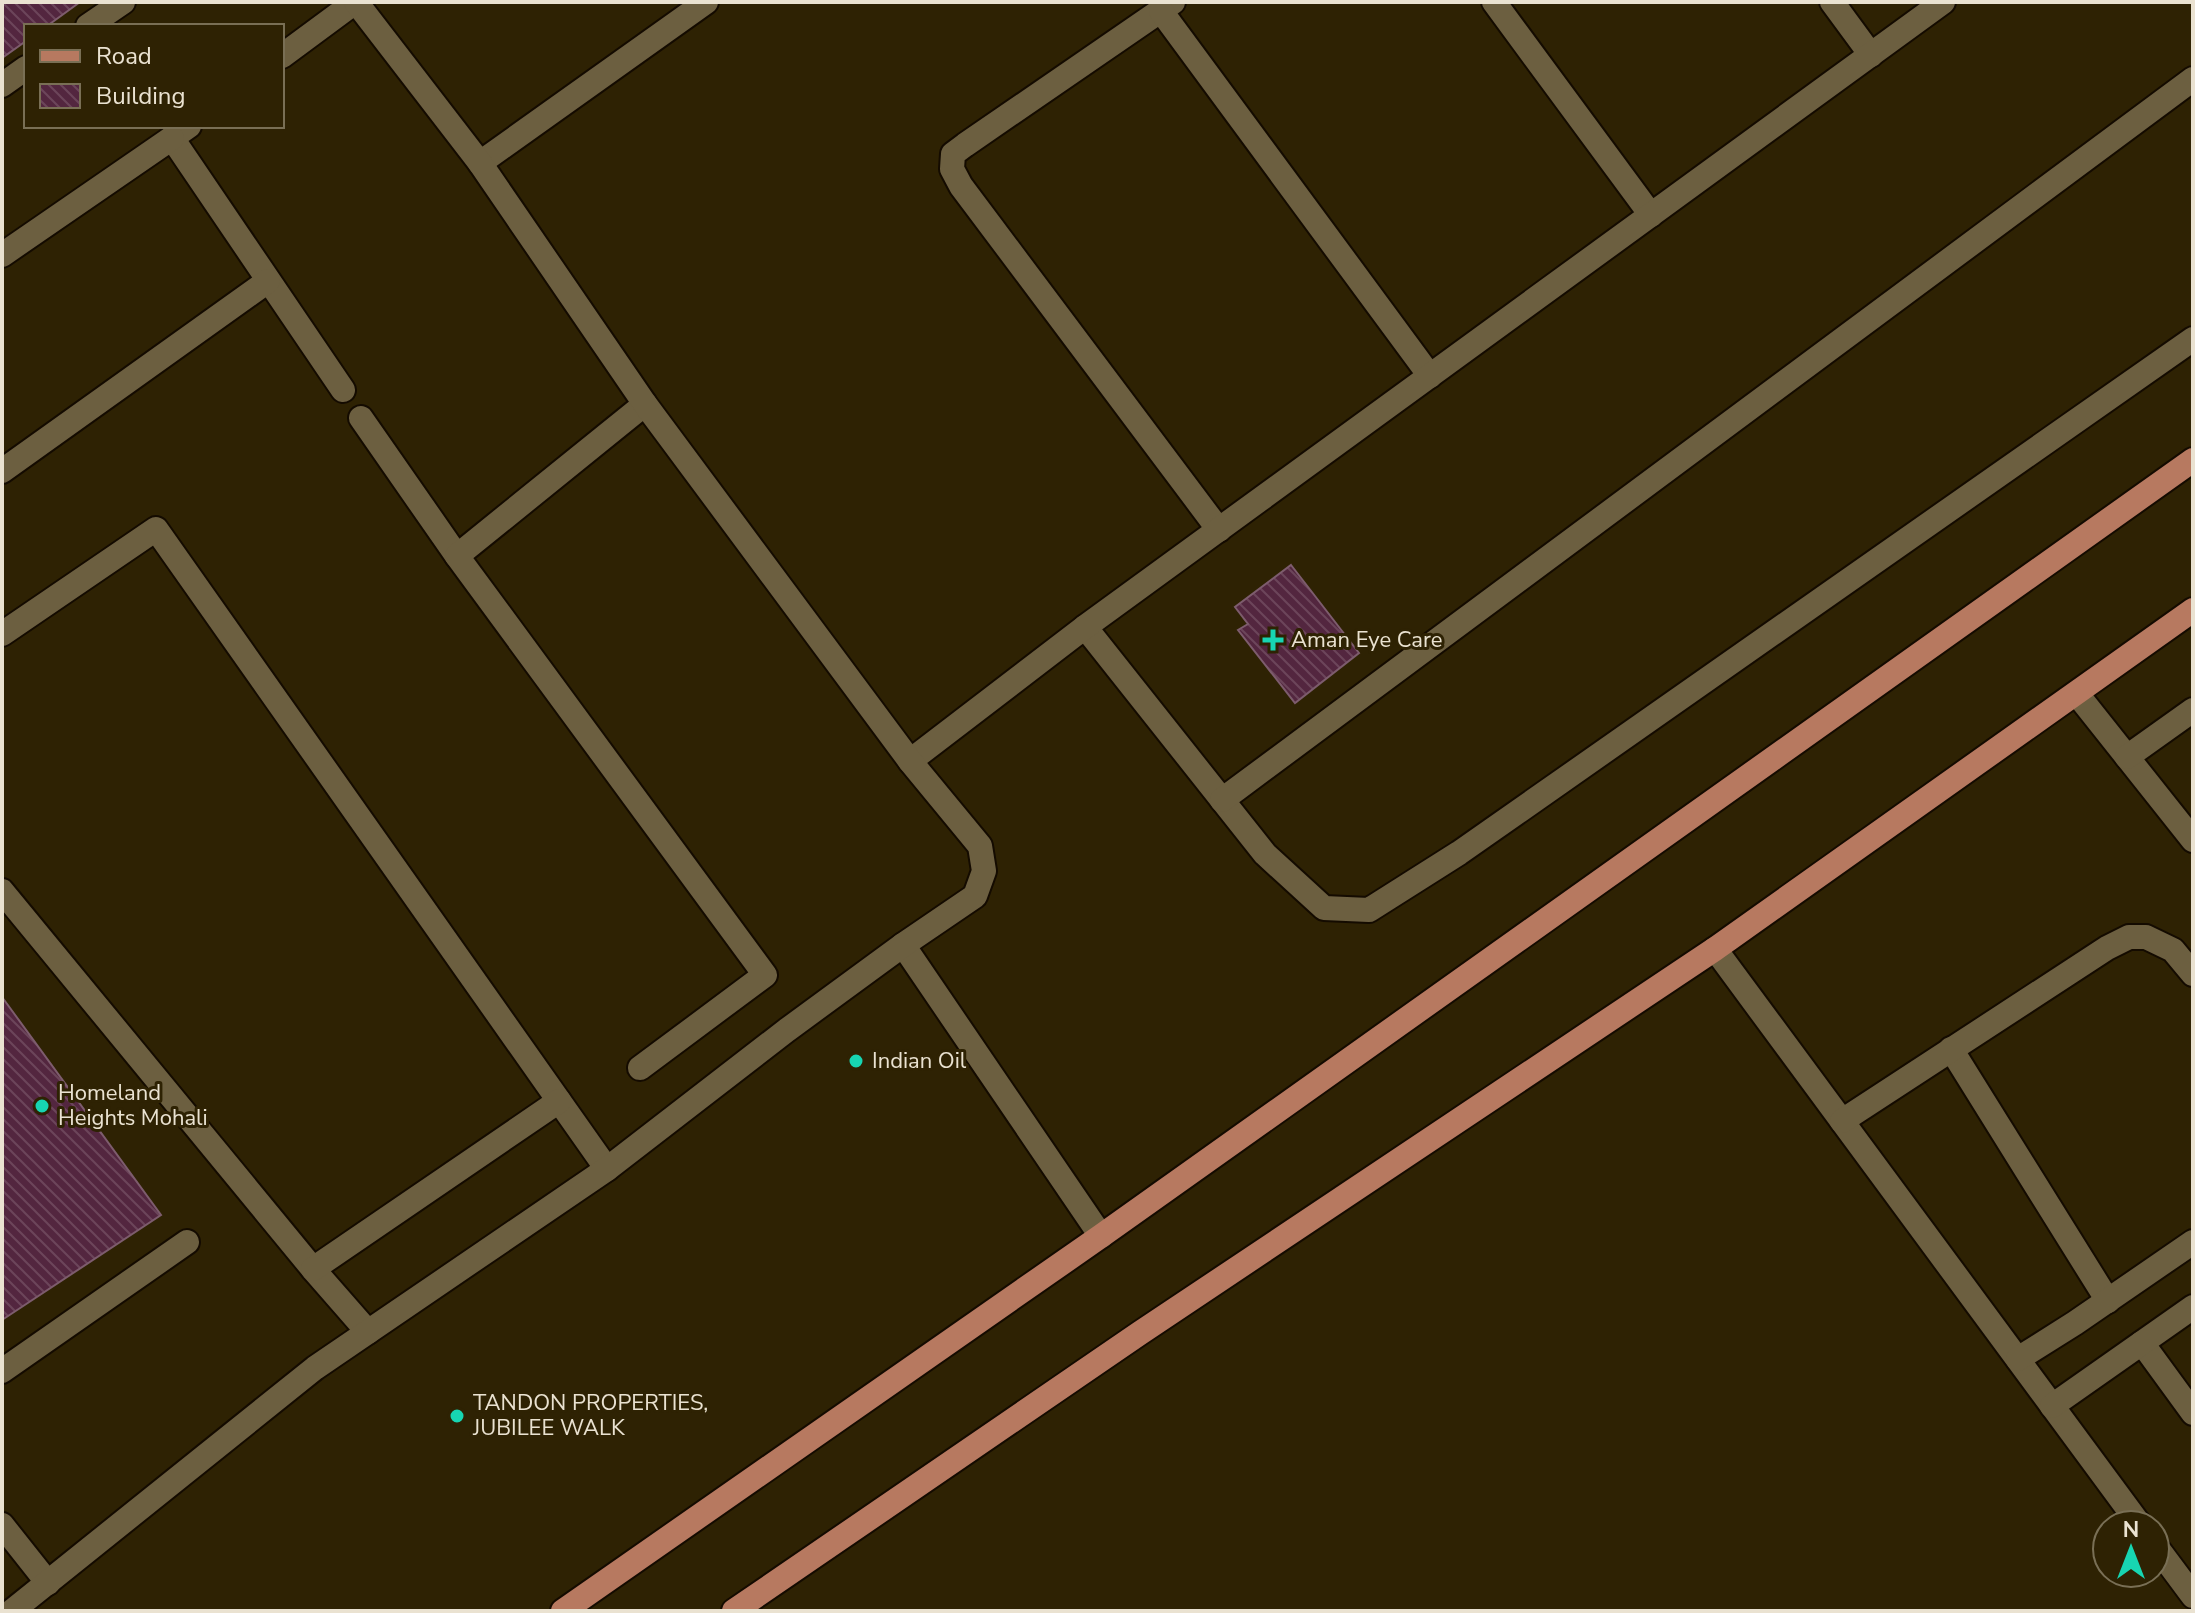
<svg xmlns="http://www.w3.org/2000/svg" width="2195" height="1613" viewBox="0 0 2195 1613" font-family="'Nunito Sans',sans-serif">
  <style>
    .building { fill: url(#building-back-hatch); stroke: #7d5c6d; stroke-width: 2 }
    .lines { fill: none; stroke-linecap: round; stroke-linejoin: round }
    .minor-casing { stroke: #140b00; stroke-width: 28 }
    .major-casing { stroke: #140b00; stroke-width: 28 }
    .minor { stroke: #6c5f40; stroke-width: 24 }
    .major { stroke: #b77960; stroke-width: 24 }
    .poi-dot { fill: #17d5b2; stroke: #2e2203; stroke-width: 3 }
    .labels { text-anchor: middle; dominant-baseline: central; stroke-width: 6; stroke-linejoin: round; paint-order: stroke }
    .poi-label { font-size: 22px; fill: #eae2d1; stroke: #2e2203; text-anchor: start }
  </style>
  <defs>
    <pattern id="building-back-hatch" width="6" height="6" patternUnits="userSpaceOnUse" patternTransform="scale(2)"><rect width="6" height="6" fill="#53263f"/><path d="M-1 5l2 2M0 0l6 6M5-1l2 2" fill="none" stroke="#6c455a"/></pattern>
  </defs>
  <rect width="100%" height="100%" fill="#2e2203"/>
  <!-- building -->
  <g class="building">
    <polygon points="2,2 80,2 47,26 26,26 26,41 2,58"/>
    <polygon points="1291,565 1359,653 1295,703 1238,630 1248,624 1235,607"/>
    <polygon points="2,997 161,1215 2,1320"/>
  </g>
  <g class="lines">
    <defs>
      <g id="minor">
        <polyline points="1173,2 965,145 953,154 952,169 961,186 1219,530"/>
        <polyline points="1494,2 1651,215"/>
        <polyline points="1832,2 1871,55"/>
        <polyline points="1161,11 1430,376"/>
        <polyline points="88,26 123,2"/>
        <polyline points="282,56 355,2"/>
        <polyline points="2,85 26,68"/>
        <polyline points="189,126 172,138 343,390"/>
        <polyline points="480,163 706,2"/>
        <polyline points="2,255 172,138"/>
        <polyline points="361,418 457,556"/>
        <polyline points="2,471 268,281"/>
        <polyline points="1085,627 1265,854 1324,908 1369,910 1459,853 2193,339"/>
        <polyline points="2,634 156,529 607,1169"/>
        <polyline points="2077,694 2193,840"/>
        <polyline points="2127,757 2193,710"/>
        <polyline points="910,761 1085,627 1943,2"/>
        <polyline points="1222,800 2193,79"/>
        <polyline points="2,891 313,1269 368,1332"/>
        <polyline points="903,945 1101,1236"/>
        <polyline points="1715,949 2140,1525"/>
        <polyline points="1951,1049 2108,1301"/>
        <polyline points="640,1068 765,975 457,556 645,404"/>
        <polyline points="1842,1121 2107,948 2129,937 2146,937 2173,950 2193,974"/>
        <polyline points="313,1269 559,1101"/>
        <polyline points="2142,1343 2193,1413"/>
        <polyline points="2018,1359 2075,1323 2193,1242"/>
        <polyline points="2,1371 187,1242"/>
        <polyline points="2052,1406 2193,1307"/>
        <polyline points="2,1525 48,1583"/>
        <polyline points="2155,1545 2193,1596"/>
        <polyline points="12,1611 315,1368 607,1169 787,1030 903,945 975,896 984,871 980,846 910,761 645,404 480,163 356,2"/>
      </g>
      <g id="major">
        <polyline points="563,1611 1101,1236 2193,460"/>
        <polyline points="734,1611 1140,1333 1715,949 2193,610"/>
      </g>
    </defs>
    <!-- minor casing -->
    <use href="#minor" class="minor-casing"/>
    <!-- major casing -->
    <use href="#major" class="major-casing"/>
    <!-- minor -->
    <use href="#minor" class="minor"/>
    <!-- major -->
    <use href="#major" class="major"/>
  </g>
  <!-- markers -->
  <g class="poi-dot">
    <path d="M1269 628h8v8h8v8h-8v8h-8v-8h-8v-8h8z"/>
    <circle cx="856" cy="1061" r="8"/>
    <circle cx="42" cy="1106" r="8"/>
    <circle cx="457" cy="1416" r="8"/>
  </g>
  <g class="labels">
    <!-- poi labels -->
    <g class="poi-label">
      <text x="1291" y="640">Aman Eye Care</text>
      <text x="872" y="1061">Indian Oil</text>
      <text x="58" y="1093">Homeland<tspan x="58" dy="25">Heights Mohali</tspan></text>
      <text x="473" y="1403">TANDON PROPERTIES,<tspan x="473" dy="25">JUBILEE WALK</tspan></text>
    </g>
  </g>
  <!-- border -->
  <rect width="2195" height="1613" fill="none" stroke="#eae2d1" stroke-width="8"/>
  <!-- legend -->
  <rect x="24" y="24" width="260" height="104" fill="#2e2203" stroke="#796f55" stroke-width="2"/>
  <rect x="40" y="50" width="40" height="12" fill="#b77960" stroke="#796f55" stroke-width="2"/>
  <text x="96" y="64" font-size="24" fill="#eae2d1">Road</text>
  <rect x="40" y="84" width="40" height="24" fill="url(#building-back-hatch)" stroke="#796f55" stroke-width="2"/>
  <text x="96" y="104" font-size="24" fill="#eae2d1">Building</text>
  <!-- north arrow -->
  <g transform="translate(2131 1549)"><circle r="38" fill="#2e2203" stroke="#796f55" stroke-width="2"/>
  <path d="M0-6L14 30L0 20L-14 30Z" fill="#17d5b2"/>
  <text y="-12" font-size="22" font-weight="bold" text-anchor="middle" fill="#eae2d1">N</text>
  </g>
</svg>
